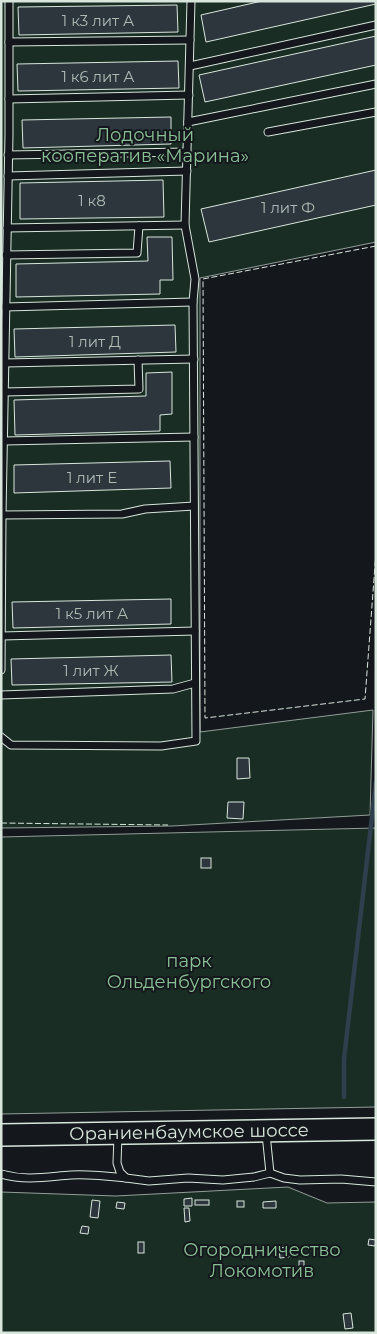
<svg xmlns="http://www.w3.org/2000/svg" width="377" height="1334" viewBox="0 0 377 1334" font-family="Montserrat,sans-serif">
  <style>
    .green { fill: #1a2d24; stroke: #939e99 }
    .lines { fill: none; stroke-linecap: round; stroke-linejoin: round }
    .stream { stroke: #2f3f4d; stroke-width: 4.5 }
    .building { fill: #2c363c; stroke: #d8e6dc }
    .service-casing { stroke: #d8e6dc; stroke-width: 9 }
    .primary-casing { stroke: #d8e6dc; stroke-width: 24 }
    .service { stroke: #14181c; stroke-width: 7 }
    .primary { stroke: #14181c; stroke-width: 21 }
    .fence { stroke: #d8e6dc; stroke-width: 1; stroke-dasharray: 6 2.5; stroke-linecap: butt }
    .labels { text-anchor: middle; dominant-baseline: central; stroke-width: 4; stroke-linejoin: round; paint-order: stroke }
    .number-label { font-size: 15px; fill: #adbab4 }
    .park-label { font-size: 18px; fill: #8ac095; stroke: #14181c }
    .street-label { font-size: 18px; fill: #d8e6dc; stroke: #14181c }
  </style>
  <rect width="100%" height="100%" fill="#14181c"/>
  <!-- green -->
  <g class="green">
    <polygon points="1,1 376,1 376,242 200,278 200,732 373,710 370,815 172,826 1,828"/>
    <polygon points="376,828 376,1107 1,1114 1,837"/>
    <polygon points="288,1187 327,1203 376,1202 376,1333 1,1333 1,1192 116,1196"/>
  </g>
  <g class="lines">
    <!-- stream -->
    <polyline class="stream" points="344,1097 344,1059 376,782"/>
  </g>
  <!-- building -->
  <g class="building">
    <polygon points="262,1 376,1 376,4 206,42 201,15"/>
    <polygon points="177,5 178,32 19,35 18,7"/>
    <polygon points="376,36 376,65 205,102 199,75"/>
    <polygon points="178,61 179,88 18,91 17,64"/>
    <polygon points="171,117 171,144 23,148 22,120"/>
    <polygon points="376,170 376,205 209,242 201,209"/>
    <polygon points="163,180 164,217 20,219 20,183"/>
    <polygon points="147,237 172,237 173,280 160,280 160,294 16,297 16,264 148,261"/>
    <polygon points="175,325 176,352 15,357 14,329"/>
    <polygon points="172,372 172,414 160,415 160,431 15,435 14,400 146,396 146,373"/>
    <polygon points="170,461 171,488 14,493 14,465"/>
    <polygon points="171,599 171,624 13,628 12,602"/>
    <polygon points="171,655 172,682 12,685 11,659"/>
    <polygon points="237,758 249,758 250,778 237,779"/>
    <polygon points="228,802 244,802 243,819 227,818"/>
    <rect x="201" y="858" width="10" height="10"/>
    <polygon points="192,1198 192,1206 184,1206 184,1199"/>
    <polygon points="92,1200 100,1201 98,1218 90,1217"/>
    <rect x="195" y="1200" width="14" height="5"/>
    <rect x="237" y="1201" width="7" height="6"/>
    <polygon points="276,1201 276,1208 263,1208 263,1202"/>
    <polygon points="117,1202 125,1203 124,1209 116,1208"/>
    <polygon points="184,1208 189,1208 190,1221 185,1222"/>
    <polygon points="82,1226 89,1227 88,1234 80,1233"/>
    <polygon points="369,1239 376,1240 375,1246 368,1245"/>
    <rect x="138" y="1242" width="6" height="11"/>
    <polygon points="287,1247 289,1257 280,1258 279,1248"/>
    <rect x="299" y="1261" width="5" height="10"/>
    <polygon points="351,1313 353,1328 345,1329 343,1314"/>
  </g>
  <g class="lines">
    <defs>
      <g id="service">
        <polyline points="9,42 190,40"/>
        <polyline points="190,66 376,25"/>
        <polyline points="9,99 189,95"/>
        <polyline points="188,122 376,84"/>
        <polyline points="268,132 376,112"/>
        <polyline points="8,155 187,152"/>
        <polyline points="8,176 187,171"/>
        <polyline points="7,228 185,225"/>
        <polyline points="6,255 137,253 139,226"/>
        <polyline points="5,307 193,302"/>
        <polyline points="5,363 194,359"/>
        <polyline points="4,392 139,389 138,360"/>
        <polyline points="4,441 194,437"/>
        <polyline points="2,515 122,514 145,509 194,506"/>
        <polyline points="2,636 195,631"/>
        <polyline points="1,670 2,515 9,134 9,1"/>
        <polyline points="1,695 173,689 195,683"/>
        <polyline points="1,737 11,745 161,746 196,741 193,302 195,279 185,225 191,1"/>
        <polyline points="266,1134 270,1173"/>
        <polyline points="118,1136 117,1163 120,1172 126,1178 149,1181 188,1178 223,1180 254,1177 270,1173 284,1178 300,1180 341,1179 376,1182"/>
        <path d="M1,1174C27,1181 45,1177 71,1175C89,1174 107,1176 126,1178"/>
      </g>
      <g id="primary">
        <path id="s1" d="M1,1135L376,1129"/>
      </g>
    </defs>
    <!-- service casing -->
    <use href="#service" class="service-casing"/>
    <!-- primary casing -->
    <use href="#primary" class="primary-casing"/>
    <!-- service -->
    <use href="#service" class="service"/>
    <!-- primary -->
    <use href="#primary" class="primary"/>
    <!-- fence -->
    <g class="fence">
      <polyline points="376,246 203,279 205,718 365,699 376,552"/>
      <polyline points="1,823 168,825"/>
    </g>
  </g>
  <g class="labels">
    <!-- number labels -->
    <g class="number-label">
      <text x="98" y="20">1 к3 лит А</text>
      <text x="98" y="76">1 к6 лит А</text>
      <text x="92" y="200">1 к8</text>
      <text x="288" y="207">1 лит Ф</text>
      <text x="95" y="341">1 лит Д</text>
      <text x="92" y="477">1 лит Е</text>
      <text x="92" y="613">1 к5 лит А</text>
      <text x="91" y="670">1 лит Ж</text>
    </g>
    <!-- park labels -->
    <g class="park-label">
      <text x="145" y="135">Лодочный<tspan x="145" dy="21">кооператив «Марина»</tspan></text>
      <text x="189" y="961">парк<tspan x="189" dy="21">Ольденбургского</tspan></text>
      <text x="262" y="1250">Огородничество<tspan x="262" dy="21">Локомотив</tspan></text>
    </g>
    <!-- street labels -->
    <g class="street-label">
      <text stroke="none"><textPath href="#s1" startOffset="188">Ораниенбаумское шоссе</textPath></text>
    </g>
  </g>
  <!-- border -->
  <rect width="377" height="1334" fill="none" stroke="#d8e6dc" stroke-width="5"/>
</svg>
